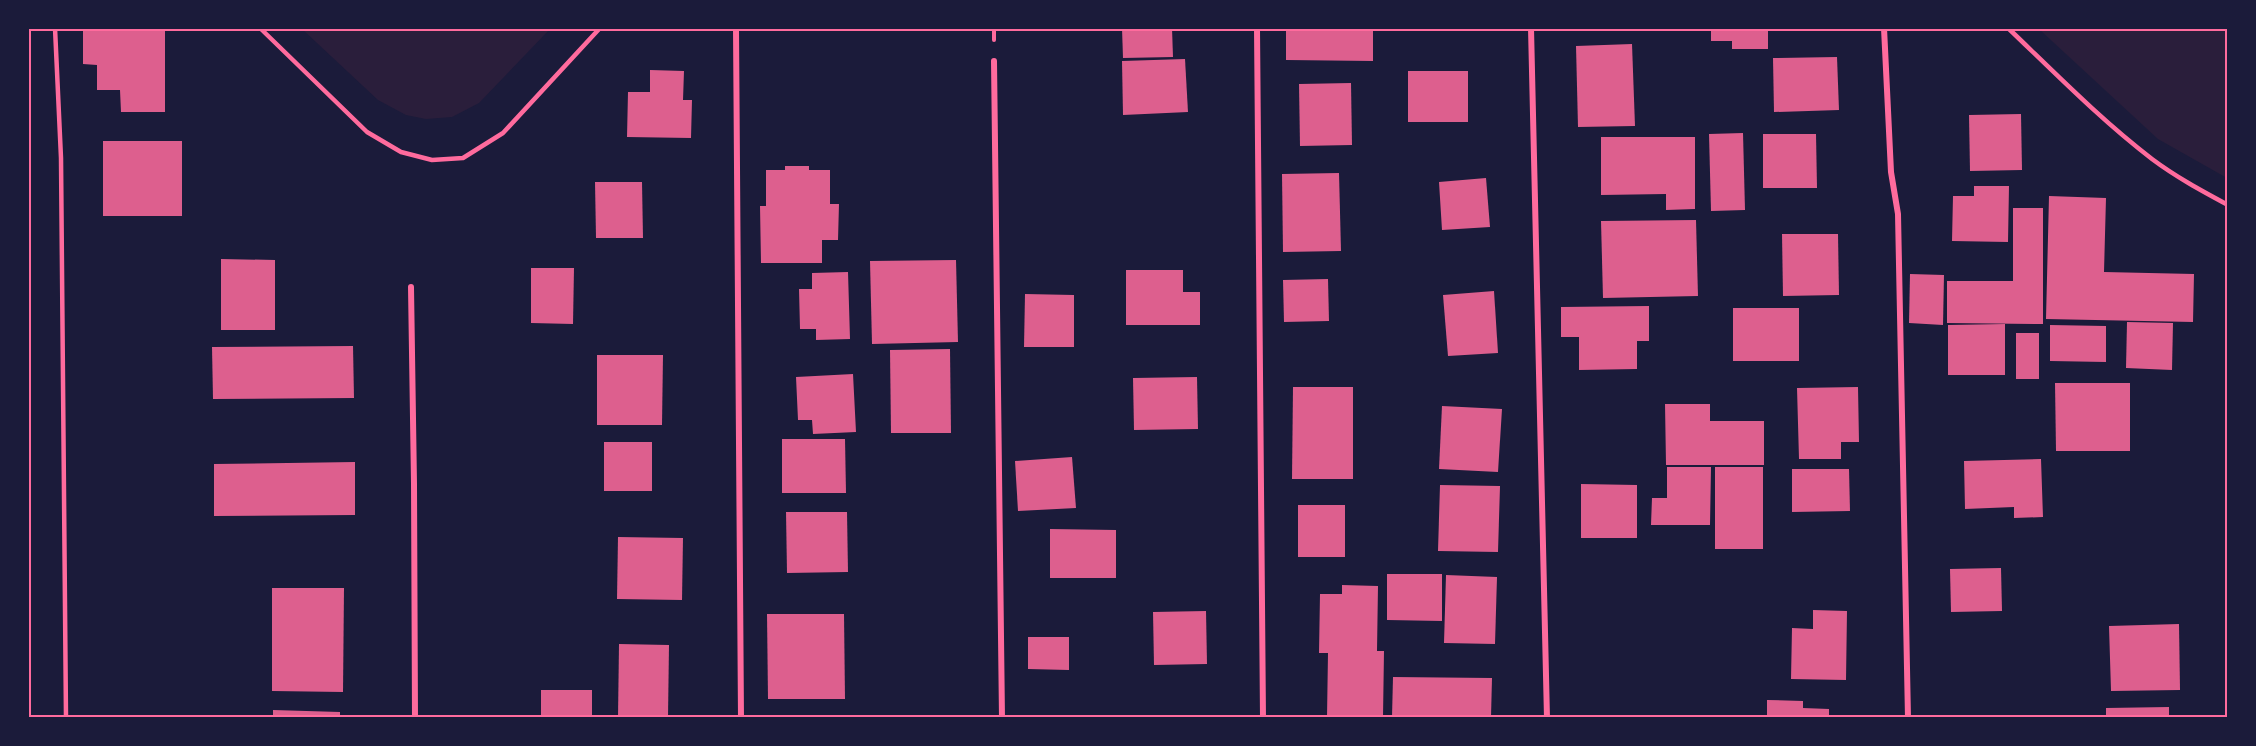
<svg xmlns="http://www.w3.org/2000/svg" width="2256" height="746" viewBox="0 0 2256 746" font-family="Commissioner,sans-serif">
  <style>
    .green { fill: #2a1e3b }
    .building { fill: #dd5f8e }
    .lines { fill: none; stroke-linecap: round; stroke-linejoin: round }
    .path { stroke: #ff6b9d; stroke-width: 4 }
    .service { stroke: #ff6b9d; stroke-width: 4.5 }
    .minor { stroke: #ff6b9d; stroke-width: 6 }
    .neatline { fill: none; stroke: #ff6b9d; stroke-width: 2 }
  </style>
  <rect width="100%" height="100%" fill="#1b1b3a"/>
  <!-- green -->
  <g class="green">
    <polygon points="302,29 550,29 479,103 452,117 426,119 406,115 378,100"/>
    <polygon points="2039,29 2227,29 2227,178 2158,139"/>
  </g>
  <!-- building -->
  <g class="building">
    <polygon points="83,28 165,28 165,112 121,112 120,90 97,90 97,65 83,64"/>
    <polygon points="1122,28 1172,28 1173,57 1123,58"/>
    <polygon points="1286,28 1373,28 1373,61 1286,60"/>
    <polygon points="1711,28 1768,28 1768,49 1732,49 1732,41 1711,41"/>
    <polygon points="1632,44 1635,126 1578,127 1576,46"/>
    <polygon points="1837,57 1839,110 1774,112 1773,58"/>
    <polygon points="1185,59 1188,112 1123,115 1122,61"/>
    <polygon points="650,70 684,71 683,100 692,100 691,138 627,137 628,92 650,92"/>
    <rect x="1408" y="71" width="60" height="51"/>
    <polygon points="1351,83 1352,145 1300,146 1299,84"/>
    <polygon points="2021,114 2022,170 1970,171 1969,115"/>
    <polygon points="1743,133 1745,210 1711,211 1709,134"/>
    <polygon points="1763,134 1816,134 1817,188 1763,188"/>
    <polygon points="1601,137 1695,137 1695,209 1666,210 1666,194 1601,195"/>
    <rect x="103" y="141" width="79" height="75"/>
    <polygon points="785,166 809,166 809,170 830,170 830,204 839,204 838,240 822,240 822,263 761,263 760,206 766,206 766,170 785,170"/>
    <polygon points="1339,173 1341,251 1283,252 1282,174"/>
    <polygon points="1486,178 1490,227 1442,230 1439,182"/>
    <polygon points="595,182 642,182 643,238 596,238"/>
    <polygon points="1974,186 2009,186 2008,242 1952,241 1953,196 1974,196"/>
    <polygon points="2049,196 2106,198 2104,272 2194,274 2193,322 2046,319"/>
    <polygon points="2013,208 2043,208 2043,324 1947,323 1947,281 2013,281"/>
    <polygon points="1696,220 1698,296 1603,298 1601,221"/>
    <polygon points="1782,234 1838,234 1839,295 1783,296"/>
    <polygon points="221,259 275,260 275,330 221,330"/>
    <polygon points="956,260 958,342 872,344 870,261"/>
    <polygon points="531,268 574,268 573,324 531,323"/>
    <polygon points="1126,270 1183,270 1183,292 1200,292 1200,325 1126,325"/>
    <polygon points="848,272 850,339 816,340 816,329 800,329 799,289 812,289 812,273"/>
    <polygon points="1910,274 1944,275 1943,325 1909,323"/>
    <polygon points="1328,279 1329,321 1284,322 1283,280"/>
    <polygon points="1494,291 1498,353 1448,356 1443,295"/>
    <polygon points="1025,294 1074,295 1074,347 1024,347"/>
    <polygon points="1649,306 1649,341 1637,341 1637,369 1579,370 1579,337 1561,337 1561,307"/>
    <rect x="1733" y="308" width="66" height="53"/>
    <polygon points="2127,322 2173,323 2172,370 2126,368"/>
    <polygon points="2005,324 2005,375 1948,375 1948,325"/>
    <polygon points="2050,325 2106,326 2106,362 2050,361"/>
    <rect x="2016" y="333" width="23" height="46"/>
    <polygon points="353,346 354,398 213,399 212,347"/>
    <polygon points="950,349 951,433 891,433 890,350"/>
    <polygon points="597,355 663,355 662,425 597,425"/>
    <polygon points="853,374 856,432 813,434 812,420 798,420 796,377"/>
    <polygon points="1197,377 1198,429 1134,430 1133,378"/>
    <polygon points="2055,383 2130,383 2130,451 2056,451"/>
    <polygon points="1293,387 1353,387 1353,479 1292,479"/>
    <polygon points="1858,387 1859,442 1841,442 1841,459 1799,459 1797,388"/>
    <polygon points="1665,404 1710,404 1710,421 1764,421 1764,465 1666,465"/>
    <polygon points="1442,406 1502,409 1498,472 1439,469"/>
    <polygon points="782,439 845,439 846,493 782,493"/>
    <rect x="604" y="442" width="48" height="49"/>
    <polygon points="1072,457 1076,508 1018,511 1015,461"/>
    <polygon points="2041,459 2043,517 2014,518 2014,507 1965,509 1964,461"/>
    <polygon points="355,462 355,515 214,516 214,464"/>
    <polygon points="1667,467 1711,467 1710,525 1651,525 1652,498 1667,498"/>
    <rect x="1715" y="467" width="48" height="82"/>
    <polygon points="1792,469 1849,469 1850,511 1792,512"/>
    <polygon points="1581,484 1637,485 1637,538 1581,538"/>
    <polygon points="1440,485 1500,486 1498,552 1438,551"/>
    <rect x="1298" y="505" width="47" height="52"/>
    <polygon points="786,512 847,512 848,572 787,573"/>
    <polygon points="1050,529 1116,530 1116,578 1050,578"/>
    <polygon points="618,537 683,538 682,600 617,599"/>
    <polygon points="2001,568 2002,611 1951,612 1950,569"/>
    <polygon points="1387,574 1442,574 1442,621 1387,620"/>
    <polygon points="1446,575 1497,577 1495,644 1444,643"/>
    <polygon points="1342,585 1378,586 1377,651 1384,651 1383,717 1327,717 1328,653 1319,653 1320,594 1342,594"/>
    <polygon points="272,588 344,588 343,692 272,691"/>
    <polygon points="1813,610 1847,611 1846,680 1791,679 1792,628 1813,629"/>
    <polygon points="1206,611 1207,664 1154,665 1153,612"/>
    <polygon points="767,614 844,614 845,699 768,699"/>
    <polygon points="2179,624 2180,690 2111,691 2109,626"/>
    <polygon points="1028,637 1069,637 1069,670 1028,669"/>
    <polygon points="619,644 669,645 668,717 618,717"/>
    <polygon points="1393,677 1492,678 1491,717 1392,717"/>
    <rect x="541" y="690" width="51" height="27"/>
    <polygon points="1767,700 1803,701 1803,708 1829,709 1829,717 1767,717"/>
    <polygon points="2169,707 2169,717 2106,717 2106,708"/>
    <polygon points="273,710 340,712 340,717 273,717"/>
  </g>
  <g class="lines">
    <!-- path -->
    <polyline class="path" points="994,28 994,40"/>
    <!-- service -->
    <g class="service">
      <polyline points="55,28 61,158 66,718"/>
      <polyline points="260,28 367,132 401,152 432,160 463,158 503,133 600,28"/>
      <path d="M2008,28C2055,73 2101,120 2152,159C2176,177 2202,191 2228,205"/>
    </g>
    <!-- minor -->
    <g class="minor">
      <polyline points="736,28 741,718"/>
      <polyline points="1257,28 1263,718"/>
      <polyline points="1531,28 1547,718"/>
      <polyline points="1884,28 1891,172 1898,214 1908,718"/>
      <polyline points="994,61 1002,718"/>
      <polyline points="411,287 414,484 415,718"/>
    </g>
  </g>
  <!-- border -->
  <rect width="2256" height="746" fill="none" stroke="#1b1b3a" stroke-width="60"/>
  <rect x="30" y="30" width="2196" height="686" class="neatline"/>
</svg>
